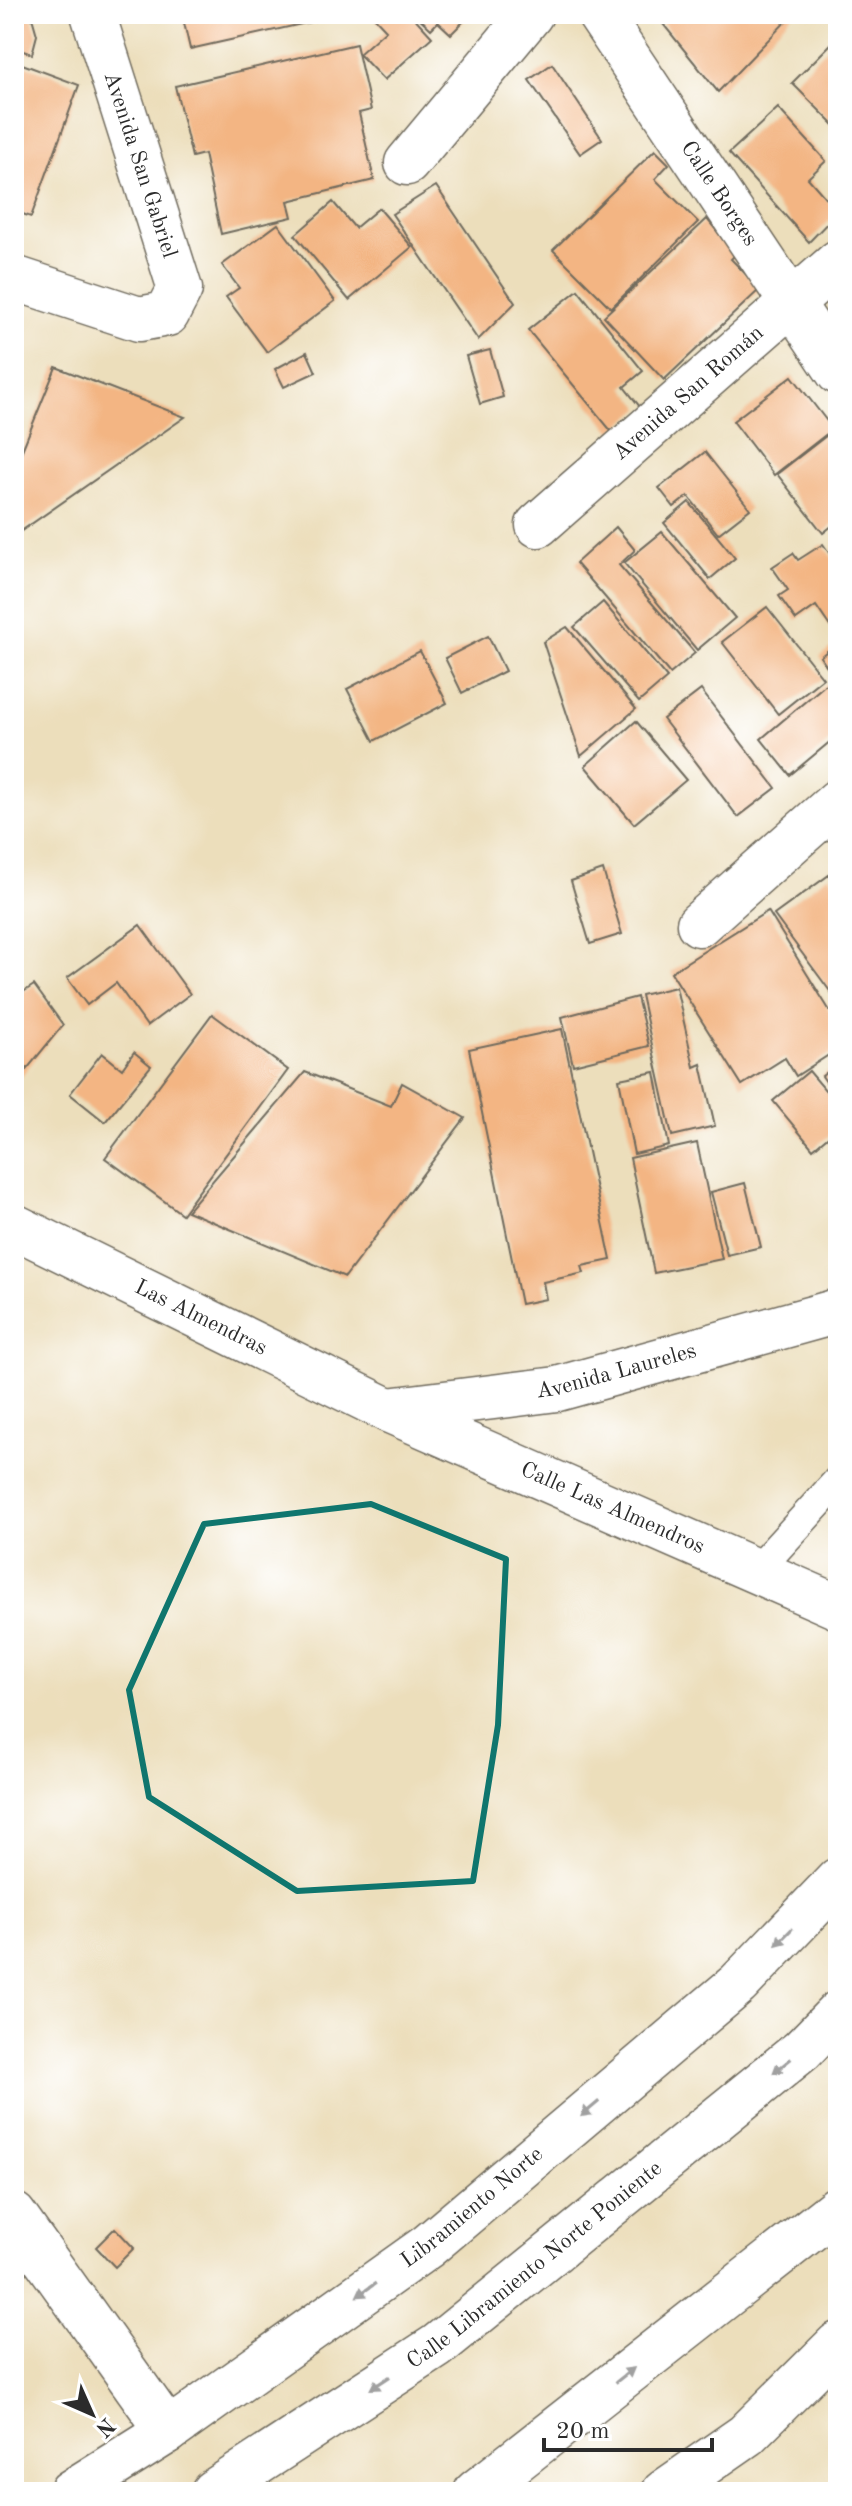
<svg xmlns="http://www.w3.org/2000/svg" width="852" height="2506" viewBox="0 0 852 2506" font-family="'Old Standard TT',serif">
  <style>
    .building { fill: #f3b583 }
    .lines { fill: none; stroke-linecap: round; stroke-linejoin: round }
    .lane-casing { stroke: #6f6a5d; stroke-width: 33 }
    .street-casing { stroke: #6f6a5d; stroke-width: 47 }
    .secondary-casing { stroke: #6f6a5d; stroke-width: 47 }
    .highway-casing { stroke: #6f6a5d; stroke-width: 47 }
    .lane { stroke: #fff; stroke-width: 30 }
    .street { stroke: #fff; stroke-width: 44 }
    .secondary { stroke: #fff; stroke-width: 44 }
    .highway { stroke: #fff; stroke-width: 44 }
    .oneway { fill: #a0a0a0 }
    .marked { fill: none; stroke: #0f766e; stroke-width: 6; stroke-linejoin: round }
    .labels { text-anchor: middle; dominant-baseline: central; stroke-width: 7; stroke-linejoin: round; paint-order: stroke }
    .street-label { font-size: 22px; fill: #2b2b2b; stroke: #fff }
  </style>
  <rect width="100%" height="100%" fill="#fff"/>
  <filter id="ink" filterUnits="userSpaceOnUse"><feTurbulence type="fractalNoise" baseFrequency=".0125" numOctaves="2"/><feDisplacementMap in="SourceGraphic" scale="16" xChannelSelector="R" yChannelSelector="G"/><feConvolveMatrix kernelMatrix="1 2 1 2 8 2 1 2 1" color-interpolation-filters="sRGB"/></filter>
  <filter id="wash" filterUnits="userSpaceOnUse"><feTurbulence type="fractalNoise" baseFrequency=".006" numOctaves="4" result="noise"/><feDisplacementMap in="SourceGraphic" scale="32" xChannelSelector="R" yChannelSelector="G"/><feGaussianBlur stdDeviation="1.8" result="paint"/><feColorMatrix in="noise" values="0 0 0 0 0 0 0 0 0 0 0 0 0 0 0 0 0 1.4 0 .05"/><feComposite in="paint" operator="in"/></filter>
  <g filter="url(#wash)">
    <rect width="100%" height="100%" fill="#ecdebb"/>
    <g id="blocks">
      <!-- building -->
      <g class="building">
        <polygon points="14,14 31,14 37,35 32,54 14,48"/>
        <polygon points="182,14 342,14 342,15 190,49"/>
        <polygon points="371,14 411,14 432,37 384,80 359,54 386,30"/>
        <polygon points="415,14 471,14 451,34 438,22 431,29"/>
        <polygon points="655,14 793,14 718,92"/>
        <polygon points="838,37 838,129 792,83"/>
        <polygon points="356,44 371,110 359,113 374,180 288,201 292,217 221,234 204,154 192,157 175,86"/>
        <polygon points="14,61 79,85 31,217 14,211"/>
        <polygon points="552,64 602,139 580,154 529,80"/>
        <polygon points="778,108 826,161 808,178 838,212 809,242 729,153"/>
        <polygon points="655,150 669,164 655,179 698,222 611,308 553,250"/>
        <polygon points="436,186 515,303 478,340 392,214"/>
        <polygon points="333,202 355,228 379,208 412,247 349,300 295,235"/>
        <polygon points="707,219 736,254 731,259 760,289 664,380 604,316"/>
        <polygon points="278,224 335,301 267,352 226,297 239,288 222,265"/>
        <polygon points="578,290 643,371 624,387 641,408 612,432 528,330"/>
        <polygon points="490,350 503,397 480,404 466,356"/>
        <polygon points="307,352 316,372 284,387 275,369"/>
        <polygon points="56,367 185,417 14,536 14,470"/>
        <polygon points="792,376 833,429 774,475 733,421"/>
        <polygon points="835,429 838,521 823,533 777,474"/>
        <polygon points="705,452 750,509 718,534 688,496 674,507 659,488"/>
        <polygon points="689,502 735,558 710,579 664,523"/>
        <polygon points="616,527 635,550 619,565 695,653 670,674 576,563"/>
        <polygon points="662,532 735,618 697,650 624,563"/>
        <polygon points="823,544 838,566 838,592 833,596 838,603 835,634 816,606 796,620 779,596 788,590 772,567 793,553 798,560"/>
        <polygon points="603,602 667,678 639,702 574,627"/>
        <polygon points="767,607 823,678 778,714 722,642"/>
        <polygon points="567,627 636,709 581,756 543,642"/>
        <polygon points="488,636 505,671 462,693 445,658"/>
        <polygon points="838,642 838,681 820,657"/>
        <polygon points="420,651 447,703 374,741 347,689"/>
        <polygon points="826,684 838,698 838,735 790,775 761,739"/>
        <polygon points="701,690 776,788 738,817 663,719"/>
        <polygon points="636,721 686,780 634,824 585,766"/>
        <polygon points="603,870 622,934 590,944 571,881"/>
        <polygon points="829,875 838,888 838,1002 774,915"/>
        <polygon points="768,911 838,1024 838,1049 796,1076 785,1058 742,1085 671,972"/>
        <polygon points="140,925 190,994 147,1026 116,983 87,1005 67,978"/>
        <polygon points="34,985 63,1025 14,1085 14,998"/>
        <polygon points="676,987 694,1067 701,1064 715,1126 672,1136 641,995"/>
        <polygon points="637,997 649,1046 573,1065 562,1017"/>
        <polygon points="212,1014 288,1070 182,1214 105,1158"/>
        <polygon points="562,1029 611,1260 582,1266 584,1273 543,1282 546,1299 521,1304 469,1049"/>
        <polygon points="134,1052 151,1066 105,1122 70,1094 102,1053 122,1069"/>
        <polygon points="838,1064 838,1099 822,1076"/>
        <polygon points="809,1071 838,1105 838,1128 813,1149 773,1101"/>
        <polygon points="305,1072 391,1106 402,1083 465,1118 345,1277 187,1211"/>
        <polygon points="655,1072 669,1146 634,1154 619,1079"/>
        <polygon points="697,1143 722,1259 654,1273 630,1158"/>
        <polygon points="745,1183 761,1247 727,1255 711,1192"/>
        <polygon points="115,2228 134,2248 115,2267 96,2247"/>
      </g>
    </g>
  </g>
  <g filter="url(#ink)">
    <use href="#blocks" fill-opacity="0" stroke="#6f6a5d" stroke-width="2"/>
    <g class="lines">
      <defs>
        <polyline id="lane" points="756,1571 838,1481"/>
        <g id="street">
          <polyline points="407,163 531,14"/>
          <polyline points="14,278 139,319 167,314 180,289 93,14"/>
          <path id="s1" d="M538,525L838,262"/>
          <polyline points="699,924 838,801"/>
          <path id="s2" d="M388,1410L557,1389L838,1311"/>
          <polyline points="14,2215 168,2431"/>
        </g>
        <g id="secondary">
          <path id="s3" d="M599,14L838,372"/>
          <path id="s4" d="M14,1226L388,1410L838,1607"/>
          <path id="s5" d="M71,2492L168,2431L428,2246L738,1984L838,1880"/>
          <polyline points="664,2492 746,2435 838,2344"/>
        </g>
        <g id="highway">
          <path id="s6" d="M213,2492L437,2346L802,2050L838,2013"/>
          <polyline points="476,2492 838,2208"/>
        </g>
      </defs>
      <!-- lane casing -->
      <use href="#lane" class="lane-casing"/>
      <!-- street casing -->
      <use href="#street" class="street-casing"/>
      <!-- secondary casing -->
      <use href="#secondary" class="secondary-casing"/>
      <!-- highway casing -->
      <use href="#highway" class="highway-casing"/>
      <!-- lane -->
      <use href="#lane" class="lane"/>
      <!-- street -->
      <use href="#street" class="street"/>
      <!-- secondary -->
      <use href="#secondary" class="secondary"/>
      <!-- highway -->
      <use href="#highway" class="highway"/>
    </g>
    <!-- one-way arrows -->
    <defs><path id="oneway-solid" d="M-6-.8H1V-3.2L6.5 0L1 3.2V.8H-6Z" transform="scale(2)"/></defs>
    <g class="oneway">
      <use href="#oneway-solid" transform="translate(784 1937) rotate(134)"/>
      <use href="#oneway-solid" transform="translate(782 2066) rotate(141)"/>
      <use href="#oneway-solid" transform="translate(590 2109) rotate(140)"/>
      <use href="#oneway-solid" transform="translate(366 2290) rotate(145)"/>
      <use href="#oneway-solid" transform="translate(625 2375) rotate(-38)"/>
      <use href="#oneway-solid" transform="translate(380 2383) rotate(147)"/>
    </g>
  </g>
  <!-- marked area -->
  <path class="marked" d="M371,1504L506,1559L498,1725L473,1881L297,1891L149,1797L129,1690L204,1524Z"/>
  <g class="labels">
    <!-- street labels -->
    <g class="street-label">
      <text transform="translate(140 165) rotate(72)">Avenida San Gabriel</text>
      <text stroke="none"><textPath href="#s3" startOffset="216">Calle Borges</textPath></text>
      <text stroke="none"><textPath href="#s1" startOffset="200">Avenida San Román</textPath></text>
      <text stroke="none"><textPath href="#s4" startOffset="208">Las Almendras</textPath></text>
      <text stroke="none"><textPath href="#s2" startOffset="232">Avenida Laureles</textPath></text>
      <text stroke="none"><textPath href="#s4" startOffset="662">Calle Las Almendros</textPath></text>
      <text stroke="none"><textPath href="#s5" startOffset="492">Libramiento Norte</textPath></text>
      <text stroke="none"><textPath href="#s6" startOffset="394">Calle Libramiento Norte Poniente</textPath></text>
    </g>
  </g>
  <!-- margin -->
  <rect width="852" height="2506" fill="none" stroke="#fff" stroke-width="48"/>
  <!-- north arrow -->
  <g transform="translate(92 2414) rotate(135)" stroke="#ffffff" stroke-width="6" paint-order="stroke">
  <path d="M0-6L14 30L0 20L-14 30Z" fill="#2b2b2b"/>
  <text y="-12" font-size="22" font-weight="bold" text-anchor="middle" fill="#2b2b2b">N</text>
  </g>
  <!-- scale -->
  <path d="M544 2438v12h168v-12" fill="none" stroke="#2b2b2b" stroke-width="4"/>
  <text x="556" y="2438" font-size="24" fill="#2b2b2b" stroke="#ffffff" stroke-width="6" paint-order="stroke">20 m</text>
</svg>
